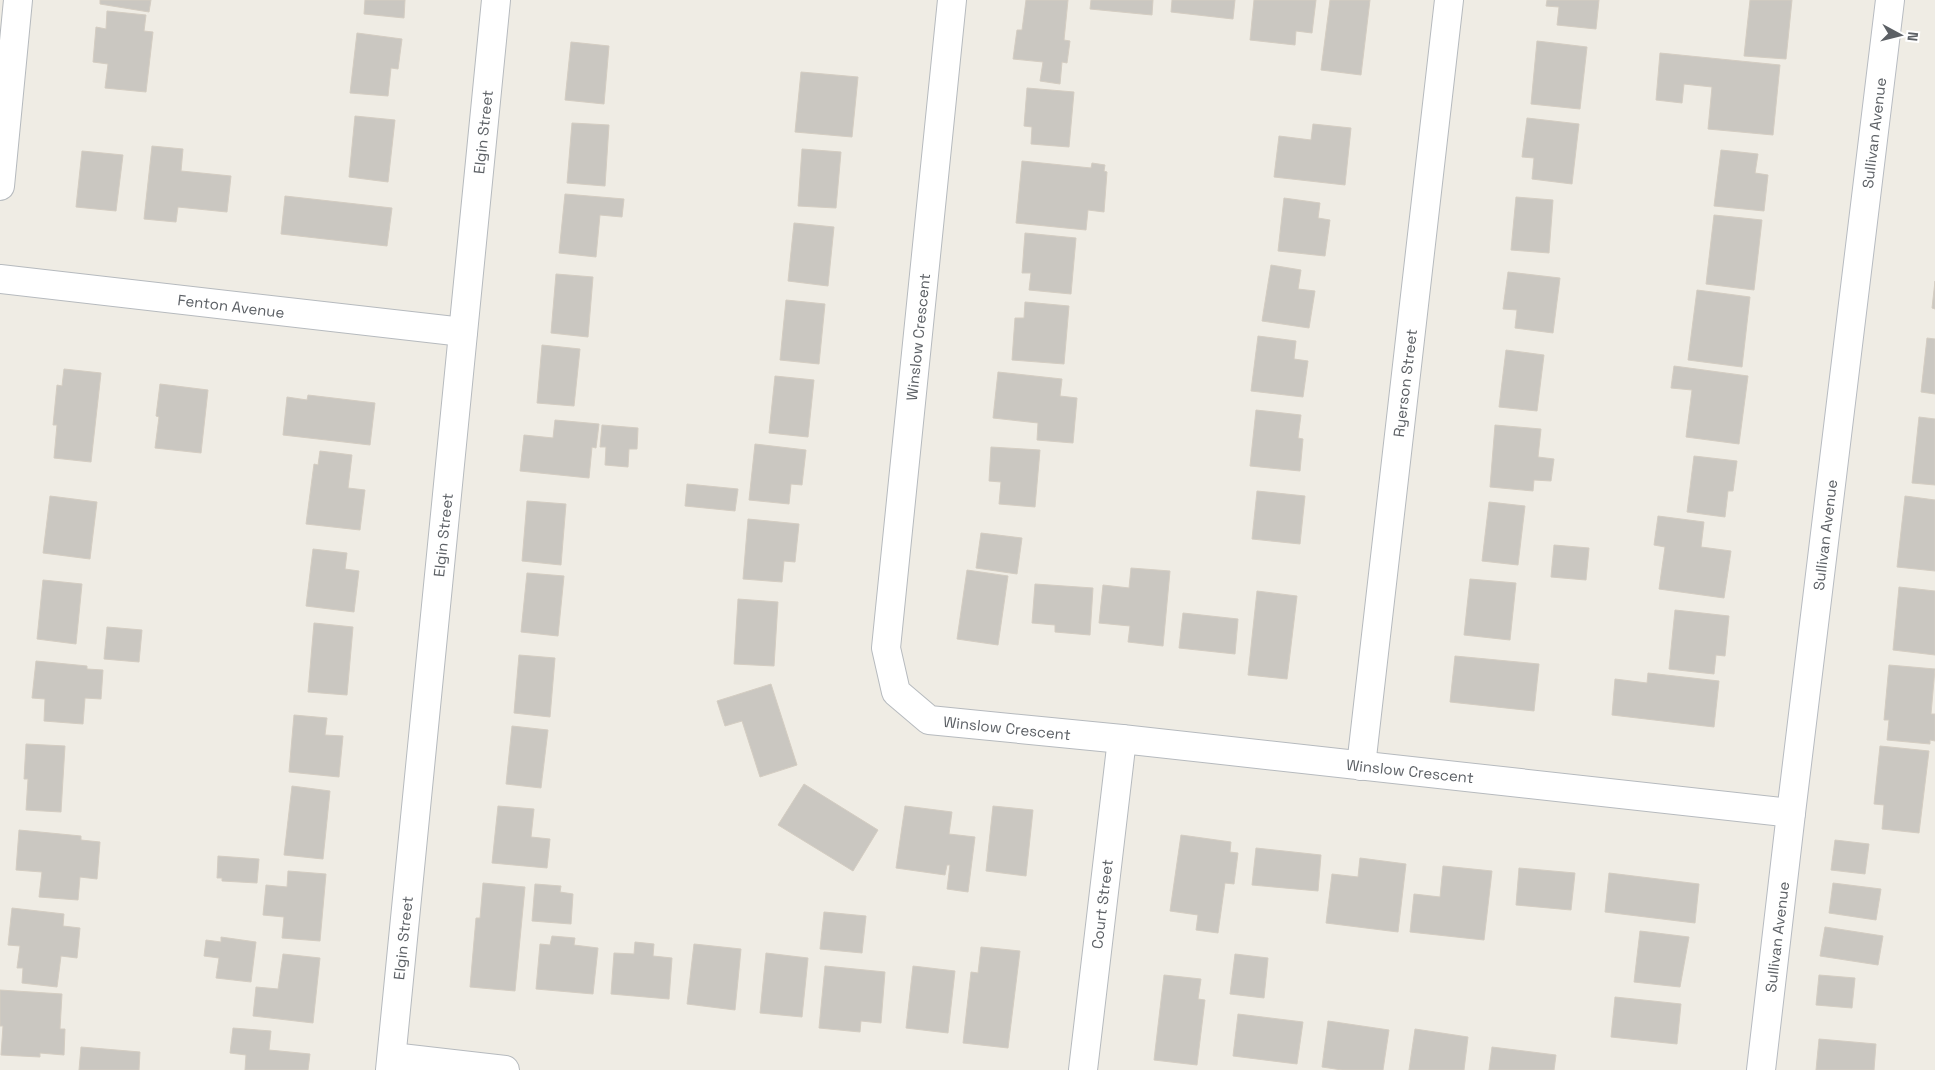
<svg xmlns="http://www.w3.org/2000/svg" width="1935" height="1070" viewBox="0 0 1935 1070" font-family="'Space Grotesk',sans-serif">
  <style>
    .building { fill: #cac7c1; stroke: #d4cdc2 }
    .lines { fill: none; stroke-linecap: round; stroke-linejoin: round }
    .street-casing { stroke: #b6babe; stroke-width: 30 }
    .secondary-casing { stroke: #b7bbc1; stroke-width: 30 }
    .street { stroke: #fff; stroke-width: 28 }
    .secondary { stroke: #fff; stroke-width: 28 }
    .labels { text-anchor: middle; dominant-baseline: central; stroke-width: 4; stroke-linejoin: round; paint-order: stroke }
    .street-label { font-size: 15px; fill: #5c6065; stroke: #fff }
  </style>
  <rect width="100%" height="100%" fill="#efece4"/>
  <!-- building -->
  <g class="building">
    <polygon points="100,0 151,0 149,12 100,4"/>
    <polygon points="365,0 405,0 404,18 364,14"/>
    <polygon points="1026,0 1068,0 1064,40 1070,41 1067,63 1062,62 1060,84 1040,81 1043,62 1013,59 1017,30 1022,30"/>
    <polygon points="1091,0 1153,0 1152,15 1090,9"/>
    <polygon points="1172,0 1235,0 1233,19 1171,12"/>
    <polygon points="1254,0 1316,0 1312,33 1296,31 1295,45 1250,40"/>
    <polygon points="1330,0 1370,0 1361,75 1321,70"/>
    <polygon points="1547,0 1599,0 1596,29 1557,25 1559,7 1546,6"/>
    <polygon points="1750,0 1792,0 1786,59 1744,56"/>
    <polygon points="107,11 146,15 144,31 153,32 146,92 105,88 108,64 93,62 96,27 106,29"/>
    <polygon points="357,33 402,39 398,69 391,68 388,96 350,93"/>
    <polygon points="1537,41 1587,47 1580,109 1531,104"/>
    <polygon points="571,42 609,46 604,104 565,100"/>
    <polygon points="1660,53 1780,65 1773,135 1708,129 1712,87 1684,84 1682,103 1656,100"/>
    <polygon points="801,72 858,77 852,137 795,132"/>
    <polygon points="1027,88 1074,92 1069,147 1031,144 1032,127 1024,126"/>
    <polygon points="355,116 395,120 388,182 349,177"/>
    <polygon points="1527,118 1579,124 1572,184 1532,179 1534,158 1522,157"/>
    <polygon points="572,123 609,125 605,186 567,183"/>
    <polygon points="1313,124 1351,128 1345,185 1274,177 1279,136 1311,140"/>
    <polygon points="152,146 183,149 181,171 231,176 227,212 178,207 176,222 144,219"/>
    <polygon points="802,149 841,152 836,208 798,206"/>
    <polygon points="1721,150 1758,154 1755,173 1768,175 1764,211 1714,206"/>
    <polygon points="82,151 123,155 116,211 76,207"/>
    <polygon points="1022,161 1091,168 1092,163 1105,165 1104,171 1107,172 1104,212 1088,210 1086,230 1016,223"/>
    <polygon points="565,194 624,199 622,217 600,215 596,257 559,253"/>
    <polygon points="285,196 392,208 387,246 281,234"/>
    <polygon points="1516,197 1553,200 1549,253 1511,250"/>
    <polygon points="1284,198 1320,203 1318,218 1330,220 1325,256 1278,251"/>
    <polygon points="1714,215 1762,220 1754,290 1706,284"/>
    <polygon points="794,223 834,227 828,286 788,281"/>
    <polygon points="1025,233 1076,238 1071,294 1029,290 1031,273 1022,273"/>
    <polygon points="1271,265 1301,270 1298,289 1315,291 1309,328 1262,321"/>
    <polygon points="1508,272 1560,278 1553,333 1515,328 1517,310 1503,309"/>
    <polygon points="556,274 593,277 588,337 551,333"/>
    <polygon points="1935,281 1935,309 1932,308"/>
    <polygon points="1697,290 1750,297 1742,367 1688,360"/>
    <polygon points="786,300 825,304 819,364 780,360"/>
    <polygon points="1025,302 1069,306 1064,364 1012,360 1015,318 1024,318"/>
    <polygon points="1258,336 1296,341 1294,359 1308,361 1303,397 1251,391"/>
    <polygon points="1927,338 1935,339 1935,394 1921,392"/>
    <polygon points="542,345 580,349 574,406 537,403"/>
    <polygon points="1506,350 1544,355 1537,411 1499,407"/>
    <polygon points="1674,366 1748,376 1739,444 1686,437 1692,390 1671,388"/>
    <polygon points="64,369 101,373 91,462 54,458 57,425 53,425 57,385 62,386"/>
    <polygon points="998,372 1062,379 1060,396 1077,398 1073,443 1037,440 1038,423 993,418"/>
    <polygon points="775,376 814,380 808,437 769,433"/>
    <polygon points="160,384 208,390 201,453 155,448 159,417 156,416"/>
    <polygon points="308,395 375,403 370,445 283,435 287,397 307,400"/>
    <polygon points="1256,410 1301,415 1298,438 1303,439 1300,471 1250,466"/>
    <polygon points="1919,417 1935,419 1935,485 1912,483"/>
    <polygon points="555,420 599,424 596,448 592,447 589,478 520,471 524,435 553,438"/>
    <polygon points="602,425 638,428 637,449 629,449 628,467 605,465 606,447 600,447"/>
    <polygon points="1495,425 1541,429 1538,457 1554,459 1551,481 1534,480 1533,491 1490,487"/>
    <polygon points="755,444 806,450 802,485 791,484 789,504 749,500"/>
    <polygon points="991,447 1040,450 1035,507 999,504 1001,482 989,481"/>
    <polygon points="320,451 352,455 348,488 365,490 360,530 306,524 314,464 318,465"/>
    <polygon points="1694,456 1737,461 1733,491 1728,491 1725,517 1687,512"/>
    <polygon points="687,484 738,489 735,511 685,506"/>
    <polygon points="1257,491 1305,496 1300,544 1252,539"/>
    <polygon points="50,496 97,502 90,559 43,553"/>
    <polygon points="1905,496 1935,500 1935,571 1897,567"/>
    <polygon points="527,501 566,504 561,565 522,561"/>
    <polygon points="1489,502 1525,506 1518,565 1482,561"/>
    <polygon points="1658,516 1704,522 1701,547 1731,551 1724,598 1659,589 1665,547 1654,545"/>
    <polygon points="748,519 799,524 795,562 784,561 782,582 743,579"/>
    <polygon points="981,533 1022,538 1017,574 976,568"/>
    <polygon points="1554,545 1589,548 1586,580 1551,577"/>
    <polygon points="313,549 347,553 345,569 359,571 354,612 306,606"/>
    <polygon points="1131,568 1170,571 1163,646 1128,642 1130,626 1099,623 1103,585 1129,588"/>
    <polygon points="967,570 1008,576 998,645 957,639"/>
    <polygon points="527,573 564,576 558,636 521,632"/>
    <polygon points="1470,579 1516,583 1510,640 1464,635"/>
    <polygon points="43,580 82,584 76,644 37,639"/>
    <polygon points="1035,584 1093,588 1090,635 1055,632 1055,625 1032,623"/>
    <polygon points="1899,587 1935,591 1935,655 1893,650"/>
    <polygon points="1257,591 1297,596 1287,679 1248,675"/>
    <polygon points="738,599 778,602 774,666 734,664"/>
    <polygon points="1675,610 1729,616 1725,656 1716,655 1714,674 1669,669"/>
    <polygon points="1183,613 1238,619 1235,654 1179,648"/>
    <polygon points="314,623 353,627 347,695 308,692"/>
    <polygon points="107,627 142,630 139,662 104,659"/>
    <polygon points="519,655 555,658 550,717 514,713"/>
    <polygon points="1455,656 1539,664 1534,711 1450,702"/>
    <polygon points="36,661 87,666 87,669 103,670 101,699 85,698 83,724 44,721 45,699 32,698"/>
    <polygon points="1889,665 1935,669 1931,714 1935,714 1935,741 1930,740 1930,744 1887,740 1889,720 1884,720"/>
    <polygon points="1648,673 1719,681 1714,727 1612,715 1615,679 1647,683"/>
    <polygon points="771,684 797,765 760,777 742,721 725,726 717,701"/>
    <polygon points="294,715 327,718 325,735 343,736 339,777 289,772"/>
    <polygon points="512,726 548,730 541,788 506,784"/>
    <polygon points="26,744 65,746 61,812 26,810 28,779 24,779"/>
    <polygon points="1880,746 1929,751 1919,833 1882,829 1884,805 1874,804"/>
    <polygon points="804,784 878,830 853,871 778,825"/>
    <polygon points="292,786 330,791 323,859 284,855"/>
    <polygon points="498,806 534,809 531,837 550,839 547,868 492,863"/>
    <polygon points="905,806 952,812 949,834 975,837 968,892 947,889 950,865 947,865 945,875 896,868"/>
    <polygon points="993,806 1033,810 1026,876 986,871"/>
    <polygon points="19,830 81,836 81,840 100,842 97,879 80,877 78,900 39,897 42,872 16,870"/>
    <polygon points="1181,835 1231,842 1230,852 1238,853 1234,884 1225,883 1218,933 1196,930 1198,915 1170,911"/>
    <polygon points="1835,840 1869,844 1865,874 1831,870"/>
    <polygon points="1256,848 1321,855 1318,891 1252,885"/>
    <polygon points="218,856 259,859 257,883 222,881 222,878 217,878"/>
    <polygon points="1360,858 1406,864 1398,932 1326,923 1332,874 1358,877"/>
    <polygon points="1443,866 1492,871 1484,940 1410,932 1414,894 1440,897"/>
    <polygon points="1519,868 1575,873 1571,910 1516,905"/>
    <polygon points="288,871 326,874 320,941 282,938 284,917 263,915 266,885 287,887"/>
    <polygon points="1609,873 1699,884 1695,923 1605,912"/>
    <polygon points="483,883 525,887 515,991 470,987 476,918 480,918"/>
    <polygon points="1833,883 1881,889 1876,920 1829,913"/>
    <polygon points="535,884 561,886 560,892 573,894 571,924 532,921"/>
    <polygon points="12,908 64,914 63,926 80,928 77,958 61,956 57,987 22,983 23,968 17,968 20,946 8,945"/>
    <polygon points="824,912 866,916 862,953 820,949"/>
    <polygon points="1825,927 1883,936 1878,965 1820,956"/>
    <polygon points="1640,931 1689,937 1680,987 1634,982"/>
    <polygon points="552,936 575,938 574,945 598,948 593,994 536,989 540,944 550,945"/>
    <polygon points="221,937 256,942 251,982 216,978 219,958 204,956 206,940 221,942"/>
    <polygon points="635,942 654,944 653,956 672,958 669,999 611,994 614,953 634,954"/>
    <polygon points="694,944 741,949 735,1010 687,1004"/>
    <polygon points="981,947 1020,951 1008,1048 963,1043 971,972 978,973"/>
    <polygon points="766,953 808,958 802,1017 760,1013"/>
    <polygon points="283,954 320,958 313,1023 253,1016 256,987 278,989"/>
    <polygon points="1235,954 1268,958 1264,998 1230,994"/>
    <polygon points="825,966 885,972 881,1023 861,1021 860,1032 819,1028"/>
    <polygon points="913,966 955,971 948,1033 906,1028"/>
    <polygon points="1164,975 1201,979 1198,999 1205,1000 1197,1065 1154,1060"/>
    <polygon points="1819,975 1855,978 1852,1008 1816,1005"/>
    <polygon points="0,990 62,994 60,1029 65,1029 64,1055 40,1053 40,1057 1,1055 3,1026 0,1026"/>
    <polygon points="1615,997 1681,1004 1677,1044 1611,1037"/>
    <polygon points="1238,1014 1303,1022 1297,1064 1233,1056"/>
    <polygon points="1328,1021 1389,1030 1383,1070 1342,1070 1322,1067"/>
    <polygon points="233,1028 271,1031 269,1050 310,1054 308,1070 245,1070 246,1055 230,1053"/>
    <polygon points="1415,1029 1468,1037 1464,1070 1409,1070"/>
    <polygon points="1819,1039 1876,1044 1874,1070 1816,1070"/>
    <polygon points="81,1047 140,1052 139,1070 79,1070"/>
    <polygon points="1492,1047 1556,1055 1554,1070 1489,1070"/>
  </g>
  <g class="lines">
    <defs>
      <g id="street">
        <polyline points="952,0 886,648 896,692 929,720 1122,739 1791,813"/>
        <polyline points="0,186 18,0"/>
        <polyline points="0,279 463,332"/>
        <polyline points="1361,766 1449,0"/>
        <polyline points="392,1057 505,1070"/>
        <polyline points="390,1070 496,0"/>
        <polyline points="1083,1070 1122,739"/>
      </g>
      <polyline id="secondary" points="1761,1070 1791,813 1890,0"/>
    </defs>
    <!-- street casing -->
    <use href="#street" class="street-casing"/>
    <!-- secondary casing -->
    <use href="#secondary" class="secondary-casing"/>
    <!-- street -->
    <use href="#street" class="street"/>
    <!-- secondary -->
    <use href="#secondary" class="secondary"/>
  </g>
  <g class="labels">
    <!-- street labels -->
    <g class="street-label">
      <text transform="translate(483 132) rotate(-84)">Elgin Street</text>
      <text transform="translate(1874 133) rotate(-83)">Sullivan Avenue</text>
      <text transform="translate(231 306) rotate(7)">Fenton Avenue</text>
      <text transform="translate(918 337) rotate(-84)">Winslow Crescent</text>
      <text transform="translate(1405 383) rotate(-83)">Ryerson Street</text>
      <text transform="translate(443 535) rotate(-84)">Elgin Street</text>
      <text transform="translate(1825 535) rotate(-83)">Sullivan Avenue</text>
      <text transform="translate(1007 728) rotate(6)">Winslow Crescent</text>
      <text transform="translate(1410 771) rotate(6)">Winslow Crescent</text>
      <text transform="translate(1102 904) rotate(-83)">Court Street</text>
      <text transform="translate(1777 937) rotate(-83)">Sullivan Avenue</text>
      <text transform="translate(403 938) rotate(-84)">Elgin Street</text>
    </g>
  </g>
  <!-- north arrow -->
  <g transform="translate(1900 35) rotate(97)" stroke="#ffffff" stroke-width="4" paint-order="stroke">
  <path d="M0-4L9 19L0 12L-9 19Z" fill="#5c6065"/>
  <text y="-8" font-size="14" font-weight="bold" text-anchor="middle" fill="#5c6065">N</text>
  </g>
</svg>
